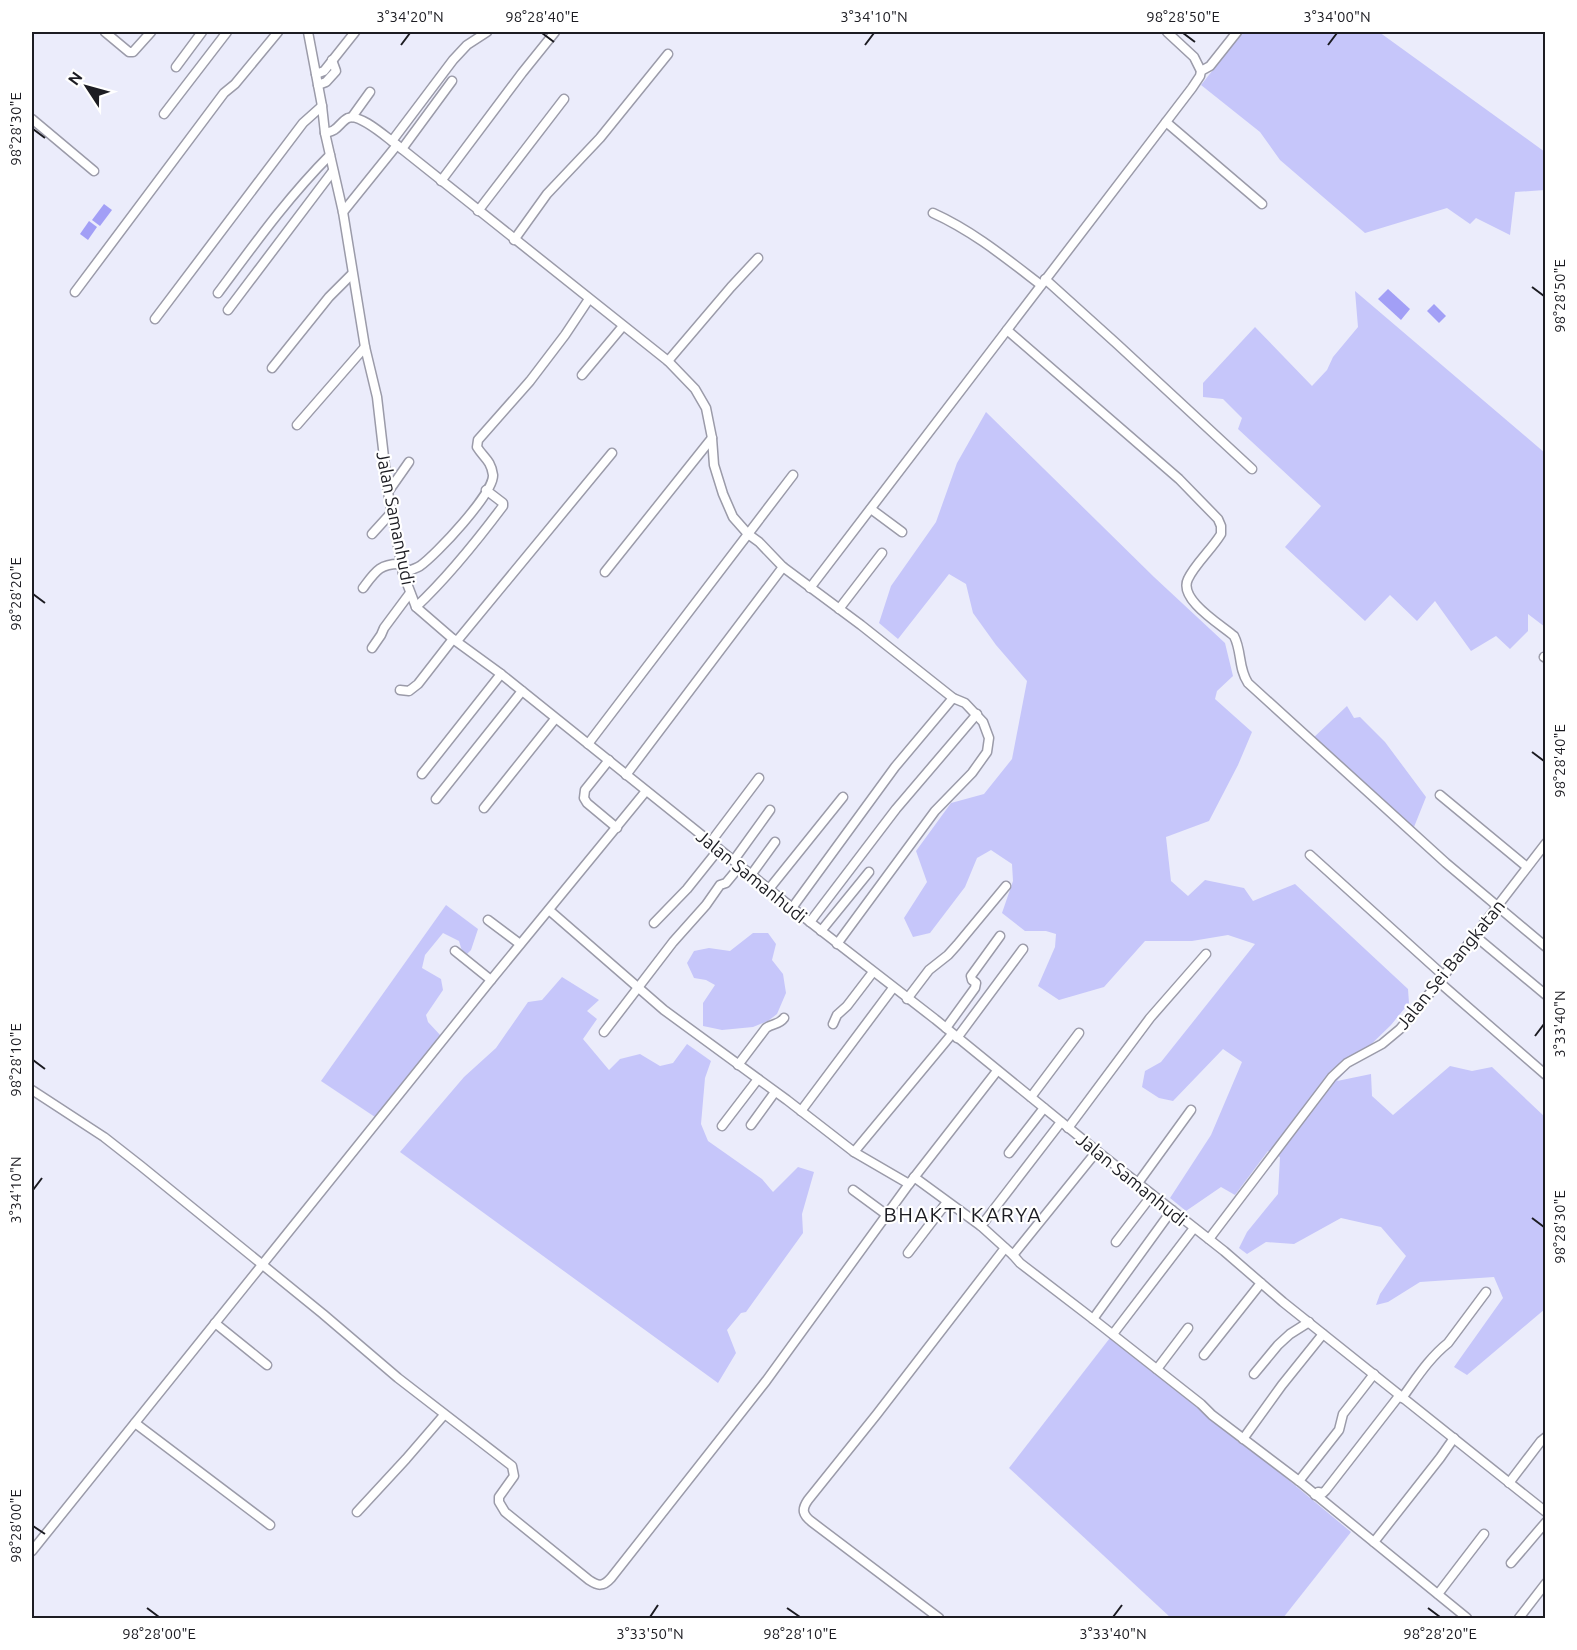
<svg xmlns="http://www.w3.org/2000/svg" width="1577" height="1650" viewBox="0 0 1577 1650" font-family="Ubuntu,sans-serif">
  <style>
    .green { fill: #c6c6fa }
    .water { fill: #a29ff6 }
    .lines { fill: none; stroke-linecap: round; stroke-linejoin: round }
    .minor-casing { stroke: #9b9ba9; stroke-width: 11 }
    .minor { stroke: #fff; stroke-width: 8 }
    .ticks { fill: none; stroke: #1c1c22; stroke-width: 2 }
    .labels { text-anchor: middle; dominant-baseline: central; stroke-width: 4.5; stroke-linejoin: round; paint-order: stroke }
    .street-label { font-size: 18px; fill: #1c1c22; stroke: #fff }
    .quarter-label { font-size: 21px; letter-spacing: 1.5px; fill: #1c1c22; stroke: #fff }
    .neatline { fill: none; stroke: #1c1c22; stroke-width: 2 }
    .ticks-label { font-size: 15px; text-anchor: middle; fill: #1c1c22 }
  </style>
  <rect width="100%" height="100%" fill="#ebecfb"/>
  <!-- green -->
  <g class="green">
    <polygon points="1243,32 1379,32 1545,152 1545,190 1515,192 1510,235 1476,218 1470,224 1447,208 1365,233 1280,160 1260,132 1201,85"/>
    <polygon points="1355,291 1545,453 1545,627 1528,614 1528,631 1510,649 1496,636 1471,651 1435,601 1417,621 1390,595 1365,621 1285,547 1321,506 1238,429 1242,418 1223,399 1203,397 1203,383 1255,327 1312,386 1327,370 1333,357 1358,327"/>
    <polygon points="986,412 1154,577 1225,643 1233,676 1217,691 1215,699 1252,732 1238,765 1209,821 1166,837 1171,881 1188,896 1205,880 1244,888 1253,901 1295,884 1408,989 1409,1003 1391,1025 1356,1059 1337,1081 1371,1074 1372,1096 1393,1115 1450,1066 1472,1071 1492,1067 1545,1117 1545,1309 1467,1375 1454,1367 1503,1298 1494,1277 1420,1282 1388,1302 1376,1305 1380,1294 1406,1256 1381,1227 1341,1218 1294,1244 1266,1242 1247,1254 1239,1248 1247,1232 1278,1194 1280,1157 1268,1151 1235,1195 1221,1187 1186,1211 1170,1198 1211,1135 1242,1062 1223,1049 1173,1101 1159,1098 1142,1087 1145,1071 1161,1062 1255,944 1228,935 1192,941 1145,941 1104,987 1059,1000 1038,986 1055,947 1056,934 1046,931 1025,931 1002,913 1013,881 1012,864 991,850 977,858 965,887 930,933 913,937 904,918 927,882 916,851 951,803 984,794 1012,759 1027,681 996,645 973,613 966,584 949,574 898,639 879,623 891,586 936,522 957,463"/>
    <polygon points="1347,706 1354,718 1360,717 1385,742 1426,797 1412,832 1311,740"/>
    <polygon points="446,905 478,929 471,950 467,954 462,951 459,941 443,933 425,955 422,968 441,979 443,990 426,1015 428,1022 441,1036 375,1117 321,1081"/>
    <polygon points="753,933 768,933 776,944 772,960 783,974 786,993 777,1014 768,1021 753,1027 722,1030 703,1026 703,1003 715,985 706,980 694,978 687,963 694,951 709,948 730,951"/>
    <polygon points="562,977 599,1000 587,1011 597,1019 583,1039 609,1070 620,1059 640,1054 660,1066 673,1063 687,1044 711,1061 705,1078 701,1124 708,1141 762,1179 773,1192 798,1167 814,1172 802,1214 803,1233 746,1312 741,1313 727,1330 736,1353 718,1383 400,1152 464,1077 496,1048 528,1002 542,1000"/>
    <polygon points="1113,1334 1351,1532 1283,1618 1171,1618 1009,1468"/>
  </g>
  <!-- water -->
  <g class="water">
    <polygon points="104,204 112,210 100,226 92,220"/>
    <polygon points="89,221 97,227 88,240 80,234"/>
    <polygon points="1388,289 1410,309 1401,320 1378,299"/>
    <polygon points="1434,304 1446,316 1439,323 1427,311"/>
  </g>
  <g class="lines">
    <defs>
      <g id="minor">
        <polyline points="105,32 129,52 133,52 151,32"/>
        <polyline points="308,32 322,106 325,133 343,212 365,347 377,397 388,492 403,573 416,607 453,639 501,674 810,922 935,1019 1097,1151 1224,1251 1283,1302 1546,1512"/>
        <polyline points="1167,32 1194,57 1201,71"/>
        <path d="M1237,32L1210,66L1201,71L1200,76L1192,88L1007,330L1179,479L1218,519L1221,526V534C1212,549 1195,564 1188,579C1178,599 1220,624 1234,636C1242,651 1238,668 1248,683L1446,863L1546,947"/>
        <polyline points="176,67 202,32"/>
        <polyline points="316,74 324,71 355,32"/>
        <polyline points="318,85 326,82 336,71 332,60"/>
        <polyline points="164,114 227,32"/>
        <polyline points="352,117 370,92"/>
        <polyline points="32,119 94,171"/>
        <polyline points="1166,122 1262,204"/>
        <path d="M325,133C328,132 331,132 334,130C339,127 342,121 348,118C360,113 387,138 397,145L668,361L695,389L706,408L712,438L714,465L723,494L733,517L748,534L759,542L783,567L861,625L953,698L965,703L983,722L989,738L987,752L972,773L935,811L837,944"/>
        <polyline points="392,141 453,60 467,45 487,32"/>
        <polyline points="402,149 452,81"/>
        <polyline points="441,181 522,73 555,32"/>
        <polyline points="478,211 564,99"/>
        <polyline points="343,212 397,145"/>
        <path d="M933,213C973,231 1007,259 1041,285"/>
        <polyline points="514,240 547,194 600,138 668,54"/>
        <polyline points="1045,279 1117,344 1252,469"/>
        <polyline points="75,292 224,93 235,84 278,32"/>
        <path d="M218,293C253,246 288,197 330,155"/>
        <polyline points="228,310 333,171"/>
        <polyline points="155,319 303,123 322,106"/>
        <polyline points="668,361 731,287 758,258"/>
        <polyline points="272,368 329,297 352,274"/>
        <polyline points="582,375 623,326"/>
        <polyline points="297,425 365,347"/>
        <polyline points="388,492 409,462"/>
        <polyline points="871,509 902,532"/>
        <polyline points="372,534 392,512"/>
        <polyline points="605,572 712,438"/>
        <path d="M403,573C408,571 415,569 420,566C436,555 494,493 493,475C491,460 483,457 477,447L478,440L530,381L565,335L589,299"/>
        <path d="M363,588C375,572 380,563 401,564"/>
        <polyline points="810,588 1007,330"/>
        <path d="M416,607C449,576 476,542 503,506V503L486,490"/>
        <polyline points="839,609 882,553"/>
        <polyline points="457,641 612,453"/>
        <polyline points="372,648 381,635 384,628 410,593"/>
        <polyline points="1544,657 1546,658"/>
        <polyline points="400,690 409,691 418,684 453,639"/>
        <polyline points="588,744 793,475"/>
        <polyline points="609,760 585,790 584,798 587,803 617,828"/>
        <polyline points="422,774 501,674"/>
        <polyline points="626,775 783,567"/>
        <polyline points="1440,795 1527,867"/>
        <polyline points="436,799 522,691"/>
        <polyline points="484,808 555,719"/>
        <polyline points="710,843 759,778"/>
        <polyline points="1310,855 1444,976"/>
        <polyline points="734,860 770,810"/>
        <polyline points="751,875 775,842"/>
        <polyline points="769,889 843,797"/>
        <polyline points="792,908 895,767 953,698"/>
        <polyline points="549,910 664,1010 787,1100 854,1152 909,1184"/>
        <polyline points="488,920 520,944"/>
        <polyline points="810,922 896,809 977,714"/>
        <polyline points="654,923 687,889 719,849"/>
        <polyline points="821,931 869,872"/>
        <polyline points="1474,935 1546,995"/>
        <polyline points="455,951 491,980"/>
        <polyline points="1439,982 1546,1075"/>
        <polyline points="907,999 929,970 948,955 957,945 1006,886"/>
        <polyline points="833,1024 837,1015 847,1006 873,972"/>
        <polyline points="946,1028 975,988 976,983 972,980 971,976 1000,936"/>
        <polyline points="604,1032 673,942 706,905 720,885 726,883 740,866"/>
        <polyline points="957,1038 1023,949"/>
        <path d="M738,1065L766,1028C773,1023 779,1025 784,1018"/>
        <path d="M32,1090L104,1137L141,1166L323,1314L398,1378L512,1466L514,1476L499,1497V1502L505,1512L589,1580C598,1586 603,1587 611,1578L766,1381L909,1184L997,1071"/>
        <polyline points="1031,1097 1079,1033"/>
        <polyline points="801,1111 893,988"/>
        <polyline points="751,1125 775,1092"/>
        <polyline points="722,1126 758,1079"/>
        <polyline points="1068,1128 1150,1018 1206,954"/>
        <polyline points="854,1152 952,1034"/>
        <polyline points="1009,1153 1044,1108"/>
        <polyline points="914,1177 981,1226 1013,1255 1097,1151"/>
        <polyline points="1138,1183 1191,1110"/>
        <polyline points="853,1190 887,1215"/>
        <polyline points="981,1226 1061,1122"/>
        <polyline points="1209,1239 1332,1077 1347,1063 1382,1044 1400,1029 1439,982 1546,843"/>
        <polyline points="1116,1242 1152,1195"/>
        <polyline points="908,1253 947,1202"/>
        <polyline points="1013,1255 1020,1263 1093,1319 1201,1404 1212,1415 1299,1481 1467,1618"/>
        <polyline points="1093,1319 1172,1210"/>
        <polyline points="215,1323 267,1365"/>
        <polyline points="1113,1334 1194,1228"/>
        <polyline points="1204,1355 1261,1283"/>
        <polyline points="1157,1369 1188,1328"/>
        <polyline points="1254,1374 1278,1345 1290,1334 1309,1322"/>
        <path d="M1402,1398C1416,1379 1429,1358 1448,1343L1486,1292"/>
        <polyline points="135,1423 270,1525"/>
        <polyline points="1243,1439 1282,1385 1323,1334"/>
        <polyline points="1299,1481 1339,1430 1343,1414 1374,1374"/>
        <polyline points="1509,1483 1541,1441 1546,1437"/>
        <polyline points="1315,1495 1318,1492 1323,1493 1326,1490 1399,1396"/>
        <polyline points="357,1512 406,1459 444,1415"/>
        <polyline points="1374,1542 1440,1458 1454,1438"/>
        <polyline points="32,1551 491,980 646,791"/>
        <polyline points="1511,1563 1546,1522"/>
        <polyline points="1438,1594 1484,1534"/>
        <path d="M939,1618L812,1522C803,1515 801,1510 808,1500L877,1414L1005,1248"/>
        <polyline points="1519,1618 1546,1583"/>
      </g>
    </defs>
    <!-- minor casing -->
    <use href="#minor" class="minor-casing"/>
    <!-- minor -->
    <use href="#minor" class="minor"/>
  </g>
  <!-- ticks -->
  <path class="ticks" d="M542,33L554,42M1183,33L1195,42M401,45L410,33M865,45L874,33M1328,45L1337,33M33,129L45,138M1532,287L1544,296M33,594L45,603M1532,752L1544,761M1535,1036L1544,1024M33,1060L45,1069M33,1190L42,1178M1532,1218L1544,1227M33,1526L45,1534M147,1608L159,1617M787,1608L800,1617M1428,1608L1440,1617M650,1617L658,1605M1113,1617L1122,1605"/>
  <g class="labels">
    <!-- street labels -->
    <g class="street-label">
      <text transform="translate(396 518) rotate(79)">Jalan Samanhudi</text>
      <text transform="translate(752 876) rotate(39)">Jalan Samanhudi</text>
      <text transform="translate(1450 964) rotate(-51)">Jalan Sei Bangkatan</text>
      <text transform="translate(1132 1179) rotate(39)">Jalan Samanhudi</text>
    </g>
    <!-- quarter labels -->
    <g class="quarter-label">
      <text x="963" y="1214">BHAKTI KARYA</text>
    </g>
  </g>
  <!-- border -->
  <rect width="1577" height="1650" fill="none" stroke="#ffffff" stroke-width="66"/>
  <!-- north arrow -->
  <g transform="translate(87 87) rotate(306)" stroke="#ffffff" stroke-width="4.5" paint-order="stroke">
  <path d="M0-4.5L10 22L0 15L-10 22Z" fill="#1c1c22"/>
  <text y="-9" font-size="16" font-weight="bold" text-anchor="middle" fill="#1c1c22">N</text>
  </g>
  <rect x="33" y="33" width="1511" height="1584" class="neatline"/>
  <g class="ticks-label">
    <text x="410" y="22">3°34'20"N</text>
    <text x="542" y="22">98°28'40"E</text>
    <text x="874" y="22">3°34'10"N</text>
    <text x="1183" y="22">98°28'50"E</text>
    <text x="1337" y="22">3°34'00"N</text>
    <text transform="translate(16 129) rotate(-90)" y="5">98°28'30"E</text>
    <text transform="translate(1560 296) rotate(-90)" y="5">98°28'50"E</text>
    <text transform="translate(16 594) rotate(-90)" y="5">98°28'20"E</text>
    <text transform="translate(1560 761) rotate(-90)" y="5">98°28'40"E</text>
    <text transform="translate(1560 1024) rotate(-90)" y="5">3°33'40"N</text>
    <text transform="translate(16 1060) rotate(-90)" y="5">98°28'10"E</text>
    <text transform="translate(16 1190) rotate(-90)" y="5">3°34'10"N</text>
    <text transform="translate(1560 1227) rotate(-90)" y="5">98°28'30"E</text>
    <text transform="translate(16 1526) rotate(-90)" y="5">98°28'00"E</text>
    <text x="159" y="1639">98°28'00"E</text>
    <text x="650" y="1639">3°33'50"N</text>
    <text x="800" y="1639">98°28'10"E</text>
    <text x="1113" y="1639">3°33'40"N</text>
    <text x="1440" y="1639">98°28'20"E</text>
  </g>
</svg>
